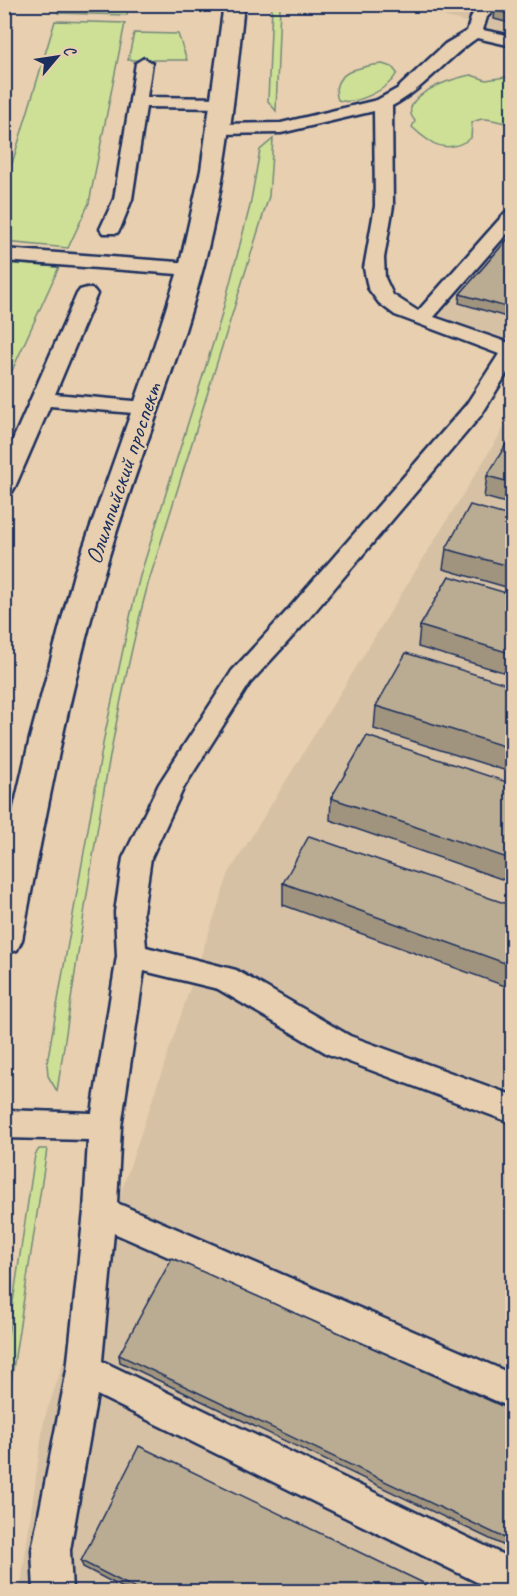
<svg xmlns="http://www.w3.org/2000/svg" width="517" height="1596" viewBox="0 0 517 1596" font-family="Caveat,sans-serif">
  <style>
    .built { fill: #d6c1a5 }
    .green { fill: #cde095; stroke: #74887a; stroke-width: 1.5 }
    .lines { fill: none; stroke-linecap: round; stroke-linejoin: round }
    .lane-casing { stroke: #1b2f5e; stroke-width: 5 }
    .secondary-casing { stroke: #1b2f5e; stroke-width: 5 }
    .lane { fill: #e7cfaf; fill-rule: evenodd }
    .secondary { fill: #e7cfaf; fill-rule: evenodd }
    .wall { fill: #a0947e; stroke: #1b2f5e; stroke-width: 1.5 }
    .shaded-wall { fill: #827866; stroke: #1b2f5e; stroke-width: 1.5 }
    .building { fill: #baac92; stroke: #1b2f5e; stroke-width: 1.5 }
    .labels { text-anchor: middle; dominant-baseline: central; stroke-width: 4.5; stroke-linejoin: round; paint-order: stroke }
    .street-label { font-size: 24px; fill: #1b2f5e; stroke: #e7cfaf }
  </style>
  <rect width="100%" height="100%" fill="#e7cfaf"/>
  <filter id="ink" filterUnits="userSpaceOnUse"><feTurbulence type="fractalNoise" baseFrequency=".0167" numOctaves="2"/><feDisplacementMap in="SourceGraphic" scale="12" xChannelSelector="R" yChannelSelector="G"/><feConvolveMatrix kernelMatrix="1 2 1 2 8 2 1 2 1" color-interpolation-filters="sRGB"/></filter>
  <g filter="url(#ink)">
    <!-- built -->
    <g class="built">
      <polygon points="446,5 512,5 512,34 435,14"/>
      <polygon points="512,202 512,359 408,320"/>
      <polygon points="512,415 512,1591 20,1592 44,1420 229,873"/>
    </g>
    <!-- green -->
    <g class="green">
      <polygon points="60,5 60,4 128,5 127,15 58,13"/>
      <polygon points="272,5 280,5 276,111 268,101"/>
      <polygon points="55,21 125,23 89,203 68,248 5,242 5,187"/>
      <polygon points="134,33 178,34 187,60 128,60"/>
      <path d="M382,64L392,67L397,73C388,90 355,106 338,100C328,72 362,66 382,64Z"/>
      <path d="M471,75L486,80L512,76V124C498,123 485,114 472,123L471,138C447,155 431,145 412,127L415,121C394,97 453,78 471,75Z"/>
      <path d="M273,139L269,196L148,584C104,750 84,922 57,1091L48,1076L47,1063L104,738L130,617L140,576L220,321L250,206L260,150Z"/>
      <polygon points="5,263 59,267 5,386 4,263"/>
      <polygon points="39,1149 47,1149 5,1421 5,1355 35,1155"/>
    </g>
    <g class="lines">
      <defs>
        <g id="lane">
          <path d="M482,4H500L487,17L483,30L512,36V46L477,38C446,59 424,89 392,106L393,206L384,258L385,278L393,295L418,311L505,213L512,211V228L434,317L512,344V365L482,414L304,624L250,683L184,787L151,858L143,912L146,947L236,970L350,1036L512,1095V1123L328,1054L218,989L144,971L121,1127L117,1203L512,1374V1408L114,1233L102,1361L512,1559V1592H497L97,1395L70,1550L72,1592H34L32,1550L67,1370L84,1211L88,1140L4,1138V1110L92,1113L117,956L115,912L123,858L159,784L232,671L286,612L466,405L499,354L395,315L379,303L368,288L364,268L375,206L374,111L281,133L220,134L214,133L211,129L214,125L220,124L281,123L377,100L397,89L445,44L467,31L472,15Z"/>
          <polygon points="144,58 152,63 147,97 224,98 230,99 233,103 230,107 224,108 146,107 132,199 120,229 117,233 103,233 100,229 114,199 136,63"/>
          <polygon points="4,249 191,263 198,265 201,269 198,273 191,275 4,261"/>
          <polygon points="87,288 94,290 97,294 55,394 145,402 153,403 156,408 153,413 145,414 50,406 15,487 12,492 4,494 4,460 77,294 80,290"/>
        </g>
        <path id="secondary" d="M224,4H244C235,93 226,181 203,268C176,372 133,472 103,576C68,696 45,818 22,940L17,950L4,954V851L30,738L74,574L151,356L179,268L201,170Z"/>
      </defs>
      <!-- lane casing -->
      <use href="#lane" class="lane-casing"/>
      <!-- secondary casing -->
      <use href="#secondary" class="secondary-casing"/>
      <!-- lane -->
      <use href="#lane" class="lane"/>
      <!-- secondary -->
      <use href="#secondary" class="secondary"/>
    </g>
    <!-- wall -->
    <g class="wall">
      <polygon points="446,4 480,4 471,12 446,6"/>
      <polygon points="513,4 513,24 494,19 495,10"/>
      <polygon points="513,233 513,319 459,303 460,294"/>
      <polygon points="513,442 513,505 484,497 487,476"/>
      <polygon points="513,517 513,589 443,569 446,549"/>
      <polygon points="513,595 513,675 418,647 420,626"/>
      <polygon points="513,686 513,773 374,729 376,706"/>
      <polygon points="513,784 513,883 330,820 331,798"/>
      <polygon points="283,883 513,906 513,989 283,905"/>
      <polygon points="119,1355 513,1411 513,1550 120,1362"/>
      <polygon points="81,1561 442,1592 131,1592 83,1567"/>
    </g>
    <!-- shaded-wall -->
    <polygon class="shaded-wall" points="472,4 480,4 471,12"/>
    <!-- building -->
    <g class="building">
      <polygon points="501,4 513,4 513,15 495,10"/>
      <polygon points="513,233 513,309 460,294"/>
      <polygon points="508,441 513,442 513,483 487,476"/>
      <polygon points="470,505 513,517 513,567 446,549"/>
      <polygon points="449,576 513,595 513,654 420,626"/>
      <polygon points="406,653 513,686 513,749 376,706"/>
      <polygon points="367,736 513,784 513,860 331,798"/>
      <polygon points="309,836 513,906 513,966 283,883"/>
      <polygon points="172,1258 513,1411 513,1542 119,1355"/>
      <polygon points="139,1446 442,1592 142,1592 81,1561"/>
    </g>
  </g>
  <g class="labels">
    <!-- street labels -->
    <g class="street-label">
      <text transform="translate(123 473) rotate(-71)">Олимпийский проспект</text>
    </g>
  </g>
  <!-- margin -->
  <rect width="517" height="1596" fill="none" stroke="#e7cfaf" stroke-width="24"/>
  <rect x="12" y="12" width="493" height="1572" fill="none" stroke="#1b2f5e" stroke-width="2" filter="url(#ink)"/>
  <!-- north arrow -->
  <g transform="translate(57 57) rotate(61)" stroke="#e7cfaf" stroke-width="4.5" paint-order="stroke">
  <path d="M0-4.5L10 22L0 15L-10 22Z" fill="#1b2f5e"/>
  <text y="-9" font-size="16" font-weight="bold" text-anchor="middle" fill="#1b2f5e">С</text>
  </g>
</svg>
